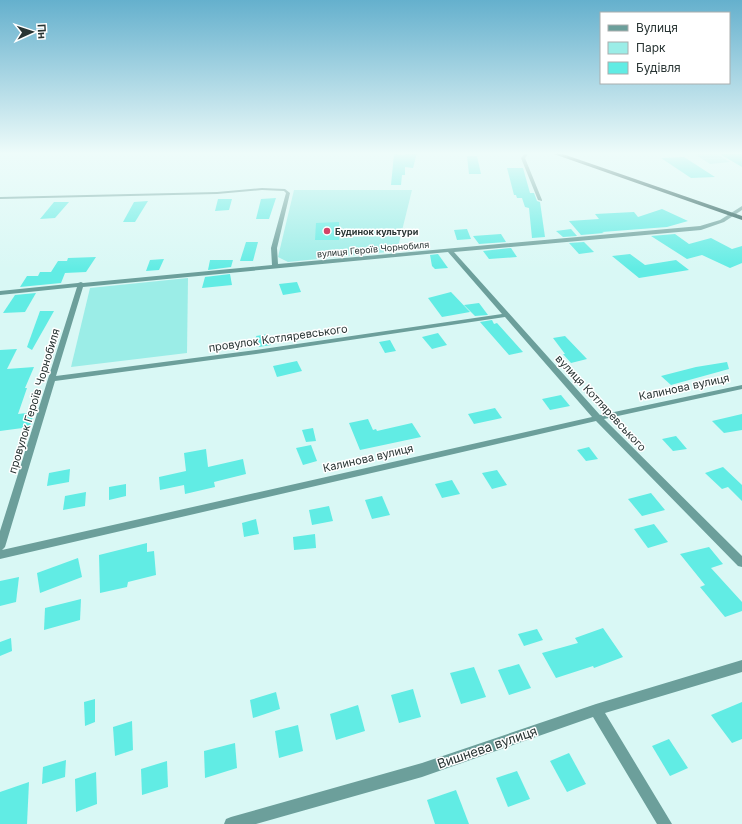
<svg xmlns="http://www.w3.org/2000/svg" width="742" height="824" viewBox="0 0 742 824" font-family="Inter,sans-serif">
  <style>
    .green { fill: #9bede7 }
    .building { fill: #61ece4 }
    .lines { fill: none; stroke-linecap: round; stroke-linejoin: round }
    .minor { fill: #6c9f9b; fill-rule: evenodd }
    .trunk { fill: #0e4642; fill-rule: evenodd }
    .poi-dot { fill: #d34367; stroke: #fff; stroke-width: 1.5 }
    .labels { text-anchor: middle; dominant-baseline: central; stroke-width: 3; stroke-linejoin: round; paint-order: stroke }
    .far-poi-label { font-size: 9px; font-weight: bold; fill: #293534; stroke: #fff; text-anchor: start }
    .far-street-label { font-size: 9px; fill: #293534; stroke: #fff }
    .street-label { font-size: 11px; fill: #293534; stroke: #fff }
    .near-street-label { font-size: 13px; fill: #293534; stroke: #fff }
  </style>
  <rect width="100%" height="100%" fill="#d9f8f5"/>
  <!-- green -->
  <g class="green">
    <polygon points="693,153 715,153 730,162 710,164"/>
    <polygon points="294,190 412,190 397,251 288,262 278,257"/>
    <polygon points="188,278 187,353 71,367 90,288"/>
  </g>
  <!-- building -->
  <g class="building">
    <polygon points="405,153 417,153 413,168 405,167 405,175 402,175 401,185 391,185 394,154 405,155"/>
    <polygon points="718,153 742,153 742,167"/>
    <polygon points="467,156 477,156 481,174 469,174"/>
    <polygon points="684,157 715,177 691,178 661,158"/>
    <polygon points="507,168 523,168 530,193 534,193 537,201 540,202 545,237 532,238 529,208 525,207 522,198 517,198 516,195 514,195"/>
    <polygon points="276,198 269,219 256,219 261,199"/>
    <polygon points="218,199 232,199 229,210 215,211"/>
    <polygon points="148,201 135,222 123,222 134,202"/>
    <polygon points="54,202 69,202 55,218 40,219"/>
    <polygon points="662,209 688,221 667,227 602,232 604,233 581,235 569,221 599,219 595,214 634,212 638,217"/>
    <polygon points="339,222 339,240 315,240 316,223"/>
    <polygon points="467,229 471,239 457,240 454,230"/>
    <polygon points="571,229 577,236 563,237 556,231"/>
    <polygon points="501,234 506,242 479,244 473,236"/>
    <polygon points="675,234 689,244 711,238 732,249 742,246 742,263 730,268 702,255 687,259 651,236"/>
    <polygon points="246,242 258,242 253,261 240,261"/>
    <polygon points="584,242 594,252 579,254 569,243"/>
    <polygon points="511,248 517,257 489,259 483,251"/>
    <polygon points="438,254 448,268 435,269 432,266 430,255"/>
    <polygon points="630,254 645,265 676,260 689,270 639,278 612,256"/>
    <polygon points="96,257 86,272 65,273 61,283 20,287 27,276 38,276 40,272 51,272 58,261 67,261 68,258"/>
    <polygon points="164,259 159,270 146,271 150,260"/>
    <polygon points="210,260 233,260 231,267 208,270"/>
    <polygon points="230,274 232,285 202,288 205,277"/>
    <polygon points="297,282 301,292 283,295 279,284"/>
    <polygon points="451,292 470,312 442,317 428,298"/>
    <polygon points="36,293 25,312 3,313 15,295"/>
    <polygon points="479,303 488,315 475,316 464,305"/>
    <polygon points="40,311 54,311 32,350 27,347"/>
    <polygon points="492,320 494,324 497,323 523,352 509,355 480,322"/>
    <polygon points="438,333 447,345 432,349 422,337"/>
    <polygon points="268,334 271,345 259,347 256,336"/>
    <polygon points="565,336 587,359 571,363 563,354 565,354 553,338"/>
    <polygon points="390,340 396,351 385,353 379,342"/>
    <polygon points="17,349 7,369 34,367 25,388 27,388 18,414 34,412 30,427 0,431 0,350"/>
    <polygon points="297,361 302,371 277,377 273,366"/>
    <polygon points="727,362 729,369 671,385 661,376 696,367"/>
    <polygon points="561,395 570,406 550,410 542,399"/>
    <polygon points="495,408 502,418 474,424 468,414"/>
    <polygon points="742,414 742,430 724,433 712,421"/>
    <polygon points="368,419 373,430 376,429 377,431 412,423 421,437 360,450 349,423"/>
    <polygon points="313,428 316,441 306,442 302,430"/>
    <polygon points="676,436 687,449 673,451 662,439"/>
    <polygon points="311,445 317,461 303,465 296,448"/>
    <polygon points="589,447 598,459 586,461 577,450"/>
    <polygon points="206,449 208,467 243,459 246,474 214,482 215,487 185,494 184,485 160,490 159,477 186,471 184,453"/>
    <polygon points="723,467 742,485 742,501 728,487 722,489 705,473"/>
    <polygon points="70,469 69,482 47,486 49,473"/>
    <polygon points="497,470 507,485 492,489 482,473"/>
    <polygon points="452,480 460,494 442,498 435,484"/>
    <polygon points="126,484 126,496 109,500 109,487"/>
    <polygon points="86,492 85,506 63,510 65,496"/>
    <polygon points="651,493 665,510 642,516 628,499"/>
    <polygon points="382,496 390,515 372,519 365,500"/>
    <polygon points="329,506 333,521 312,525 309,510"/>
    <polygon points="256,519 259,534 244,537 242,523"/>
    <polygon points="654,524 668,542 648,548 634,529"/>
    <polygon points="315,534 316,548 294,550 293,537"/>
    <polygon points="147,543 147,552 154,551 156,575 128,582 127,587 100,593 99,555"/>
    <polygon points="709,547 723,564 711,568 742,602 742,611 725,617 700,587 705,585 680,554"/>
    <polygon points="78,558 82,577 40,593 37,573"/>
    <polygon points="19,577 16,602 0,606 0,581"/>
    <polygon points="81,599 80,620 44,630 45,608"/>
    <polygon points="603,628 623,657 594,668 593,666 556,678 542,653 578,643 575,638"/>
    <polygon points="537,629 543,640 524,646 518,634"/>
    <polygon points="11,638 12,651 0,656 0,642"/>
    <polygon points="519,664 531,688 509,695 498,670"/>
    <polygon points="474,667 486,697 461,704 450,673"/>
    <polygon points="413,689 421,717 399,723 391,695"/>
    <polygon points="276,692 280,709 253,718 250,700"/>
    <polygon points="95,699 95,722 85,726 84,702"/>
    <polygon points="742,702 742,739 732,743 711,715"/>
    <polygon points="358,705 365,731 336,740 330,714"/>
    <polygon points="132,721 133,750 115,756 113,727"/>
    <polygon points="298,725 303,751 279,758 275,731"/>
    <polygon points="669,739 688,768 670,776 652,746"/>
    <polygon points="235,743 237,768 205,778 204,751"/>
    <polygon points="569,753 586,784 567,792 550,761"/>
    <polygon points="66,760 65,777 42,784 43,767"/>
    <polygon points="167,761 168,787 142,795 141,769"/>
    <polygon points="517,771 530,799 508,807 496,778"/>
    <polygon points="96,772 97,804 76,812 75,779"/>
    <polygon points="29,782 27,824 0,824 0,792"/>
    <polygon points="456,790 469,824 435,824 427,800"/>
  </g>
  <g class="lines">
    <!-- minor -->
    <g class="minor">
      <polygon points="525,153 529,153 525,158 542,200 542,201 538,200 521,158"/>
      <path d="M262,188L285,189L290,193L277,248L278,264L700,226L720,220L742,206V210L724,222L701,230L454,252L600,415L742,385V389L604,419L742,556V567L738,566L596,421L0,559V531L77,287L0,295V291L78,283L81,282L83,283L272,265L271,248L286,193L284,191L262,190L217,194L0,199V197L217,192ZM448,252L502,314L256,350L56,376L83,287ZM505,317L592,417L2,550L5,547L55,381L256,354Z"/>
      <polygon points="742,660 742,672 605,713 672,824 657,824 593,717 422,777 256,824 224,824 226,819 231,817 422,763 596,704"/>
    </g>
    <!-- trunk -->
    <polygon class="trunk" points="551,153 560,153 742,216 742,220"/>
  </g>
  <!-- sky -->
  <linearGradient id="sky" x2="0" y2="1"><stop stop-color="#65b0cd"/><stop offset="0.57" stop-color="#eefcfa"/><stop offset="1" stop-color="#eefcfa" stop-opacity="0"/></linearGradient>
  <rect width="742" height="269" fill="url(#sky)"/>
  <!-- markers -->
  <circle class="poi-dot" cx="327" cy="231" r="4"/>
  <g class="labels">
    <!-- far-poi labels -->
    <g class="far-poi-label">
      <text x="335" y="231">Будинок культури</text>
    </g>
    <!-- far-street labels -->
    <g class="far-street-label">
      <text transform="translate(373 249) rotate(-5)">вулиця Героїв Чорнобиля</text>
    </g>
    <!-- street labels -->
    <g class="street-label">
      <text transform="translate(278 338) rotate(-8)">провулок Котляревського</text>
      <text transform="translate(684 387) rotate(-12)">Калинова вулиця</text>
      <text transform="translate(34 401) rotate(-73)">провулок Героїв Чорнобиля</text>
      <text transform="translate(601 403) rotate(47)">вулиця Котляревського</text>
      <text transform="translate(368 458) rotate(-13)">Калинова вулиця</text>
    </g>
    <!-- near-street labels -->
    <g class="near-street-label">
      <text transform="translate(487 747) rotate(-19)">Вишнева вулиця</text>
    </g>
  </g>
  <!-- legend -->
  <rect x="600" y="12" width="130" height="72" fill="#ffffff" stroke="#a9aeae"/>
  <rect x="608" y="25" width="20" height="6" fill="#6c9f9b" stroke="#a9aeae"/>
  <text x="636" y="32" font-size="12" fill="#293534">Вулиця</text>
  <rect x="608" y="42" width="20" height="12" fill="#9bede7" stroke="#a9aeae"/>
  <text x="636" y="52" font-size="12" fill="#293534">Парк</text>
  <rect x="608" y="62" width="20" height="12" fill="#61ece4" stroke="#a9aeae"/>
  <text x="636" y="72" font-size="12" fill="#293534">Будівля</text>
  <!-- north arrow -->
  <g transform="translate(32 32) rotate(87)" stroke="#ffffff" stroke-width="3" paint-order="stroke">
  <path d="M0-3L7 15L0 10L-7 15Z" fill="#293534"/>
  <text y="-6" font-size="11" font-weight="bold" text-anchor="middle" fill="#293534">Пн</text>
  </g>
</svg>
